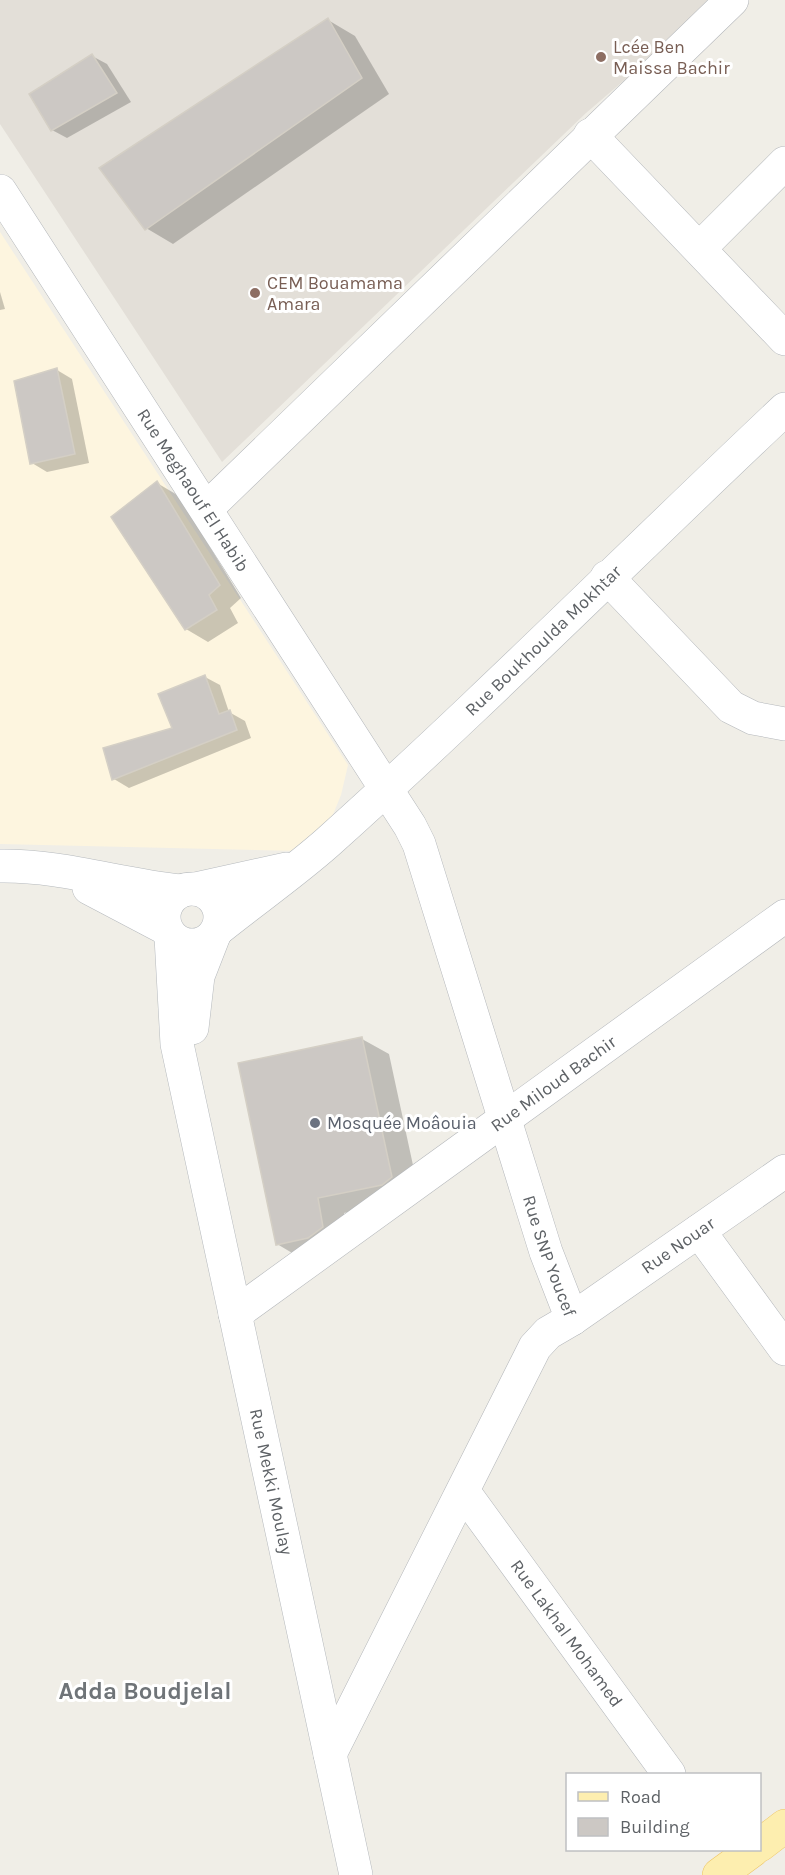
<svg xmlns="http://www.w3.org/2000/svg" width="785" height="1875" viewBox="0 0 785 1875" font-family="Karla,sans-serif">
  <style>
    .commercial { fill: #fdf5df }
    .education { fill: #e3dfd8 }
    .shadow { fill: #0003 }
    .building { fill: #ccc8c4; stroke: #d4cfc5; stroke-width: 1.5 }
    .lines { fill: none; stroke-linecap: round; stroke-linejoin: round }
    .street-casing { stroke: #b4b7bb; stroke-width: 34 }
    .secondary-casing { stroke: #b5b9bd; stroke-width: 34 }
    .primary-casing { stroke: #edc362; stroke-width: 34 }
    .street { stroke: #fff; stroke-width: 33 }
    .secondary { stroke: #fff; stroke-width: 33 }
    .primary { stroke: #fdeeaf; stroke-width: 33 }
    .education-dot { fill: #8d6e63; stroke: #fff; stroke-width: 2 }
    .worship-dot { fill: #6b7280; stroke: #fff; stroke-width: 2 }
    .labels { text-anchor: middle; dominant-baseline: central; stroke-width: 6; stroke-linejoin: round; paint-order: stroke }
    .education-label { font-size: 18px; fill: #785e54; stroke: #fff; text-anchor: start }
    .street-label { font-size: 18px; fill: #5e6266; stroke: #fff }
    .worship-label { font-size: 18px; fill: #5b616d; stroke: #fff; text-anchor: start }
    .district-label { font-size: 24px; font-weight: bold; fill: #6f7478; stroke: #fff }
  </style>
  <rect width="100%" height="100%" fill="#f0eee7"/>
  <!-- commercial -->
  <polygon class="commercial" points="0,232 348,765 341,795 327,829 300,851 0,844"/>
  <!-- education -->
  <polygon class="education" points="0,0 718,0 586,113 222,462 0,124"/>
  <!-- shadow -->
  <g class="shadow">
    <polygon points="328,20 355,36 389,94 173,244 146,228"/>
    <polygon points="92,56 107,64 131,102 67,138 52,130"/>
    <polygon points="0,292 5,309 0,310"/>
    <polygon points="57,370 72,379 89,463 47,472 32,463"/>
    <polygon points="157,483 179,496 241,598 230,608 238,623 208,642 186,629"/>
    <polygon points="205,677 220,685 229,712 245,721 251,738 129,788 114,779 174,729"/>
    <polygon points="362,1039 389,1054 419,1193 409,1199 344,1213 350,1243 304,1260 277,1244"/>
  </g>
  <!-- building -->
  <g class="building">
    <polygon points="328,18 362,78 145,230 99,168"/>
    <polygon points="92,54 117,93 51,131 29,94"/>
    <polygon points="57,368 75,454 30,464 14,381"/>
    <polygon points="157,481 220,585 209,595 217,610 185,630 111,517"/>
    <polygon points="205,675 219,714 230,710 237,730 112,780 103,748 172,728 158,694"/>
    <polygon points="362,1037 392,1177 382,1185 318,1198 323,1227 308,1238 276,1245 238,1063"/>
  </g>
  <g class="lines">
    <defs>
      <g id="street">
        <polyline points="590,135 785,339"/>
        <path id="s1" d="M0,191L410,826L419,844L546,1252L572,1319L548,1333L535,1347L330,1754"/>
        <polyline points="700,248 785,163"/>
        <polyline points="206,509 732,0"/>
        <polyline points="607,577 731,707 753,718 785,724"/>
        <polyline points="699,1231 785,1349"/>
        <path id="s2" d="M235,1314L785,916"/>
        <path id="s3" d="M572,1319L785,1171"/>
        <path id="s4" d="M463,1491L669,1774"/>
      </g>
      <g id="secondary">
        <path d="M0,866C61,865 121,885 181,891"/>
        <polyline points="89,888 165,928"/>
        <circle cx="192" cy="917" r="28"/>
        <polyline points="195,889 286,869"/>
        <path id="s5" d="M218,929C254,900 293,873 328,842C484,702 632,553 785,409"/>
        <path id="s6" d="M171,937L177,1044L356,1875"/>
        <polyline points="192,1028 198,976 214,935"/>
      </g>
      <g id="primary">
        <polyline points="760,1845 785,1826"/>
        <polyline points="719,1875 753,1850"/>
      </g>
    </defs>
    <!-- street casing -->
    <use href="#street" class="street-casing"/>
    <!-- secondary casing -->
    <use href="#secondary" class="secondary-casing"/>
    <!-- primary casing -->
    <use href="#primary" class="primary-casing"/>
    <!-- street -->
    <use href="#street" class="street"/>
    <!-- secondary -->
    <use href="#secondary" class="secondary"/>
    <!-- primary -->
    <use href="#primary" class="primary"/>
  </g>
  <!-- markers -->
  <g class="education-dot">
    <circle cx="601" cy="57" r="6"/>
    <circle cx="255" cy="293" r="6"/>
  </g>
  <circle class="worship-dot" cx="315" cy="1123" r="6"/>
  <g class="labels">
    <!-- education labels -->
    <g class="education-label">
      <text x="613" y="47">Lcée Ben<tspan x="613" dy="21">Maissa Bachir</tspan></text>
      <text x="267" y="283">CEM Bouamama<tspan x="267" dy="21">Amara</tspan></text>
    </g>
    <!-- street labels -->
    <g class="street-label">
      <text stroke="none"><textPath href="#s1" startOffset="356">Rue Meghaouf El Habib</textPath></text>
      <text stroke="none"><textPath href="#s5" startOffset="435">Rue Boukhoulda Mokhtar</textPath></text>
      <text stroke="none"><textPath href="#s2" startOffset="393">Rue Miloud Bachir</textPath></text>
      <text stroke="none"><textPath href="#s3" startOffset="129">Rue Nouar</textPath></text>
      <text stroke="none"><textPath href="#s1" startOffset="1208">Rue SNP Youcef</textPath></text>
      <text stroke="none"><textPath href="#s6" startOffset="555">Rue Mekki Moulay</textPath></text>
      <text stroke="none"><textPath href="#s4" startOffset="176">Rue Lakhal Mohamed</textPath></text>
    </g>
    <!-- worship labels -->
    <g class="worship-label">
      <text x="327" y="1123">Mosquée Moâouia</text>
    </g>
    <!-- district labels -->
    <g class="district-label">
      <text x="145" y="1691">Adda Boudjelal</text>
    </g>
  </g>
  <!-- legend -->
  <rect x="566" y="1773" width="195" height="78" fill="#ffffff" stroke="#bfc0c2" stroke-width="1.5"/>
  <rect x="578" y="1792" width="30" height="9" fill="#fdeeaf" stroke="#bfc0c2" stroke-width="1.5"/>
  <text x="620" y="1803" font-size="18" fill="#5e6266">Road</text>
  <rect x="578" y="1818" width="30" height="18" fill="#ccc8c4" stroke="#bfc0c2" stroke-width="1.5"/>
  <text x="620" y="1833" font-size="18" fill="#5e6266">Building</text>
</svg>
